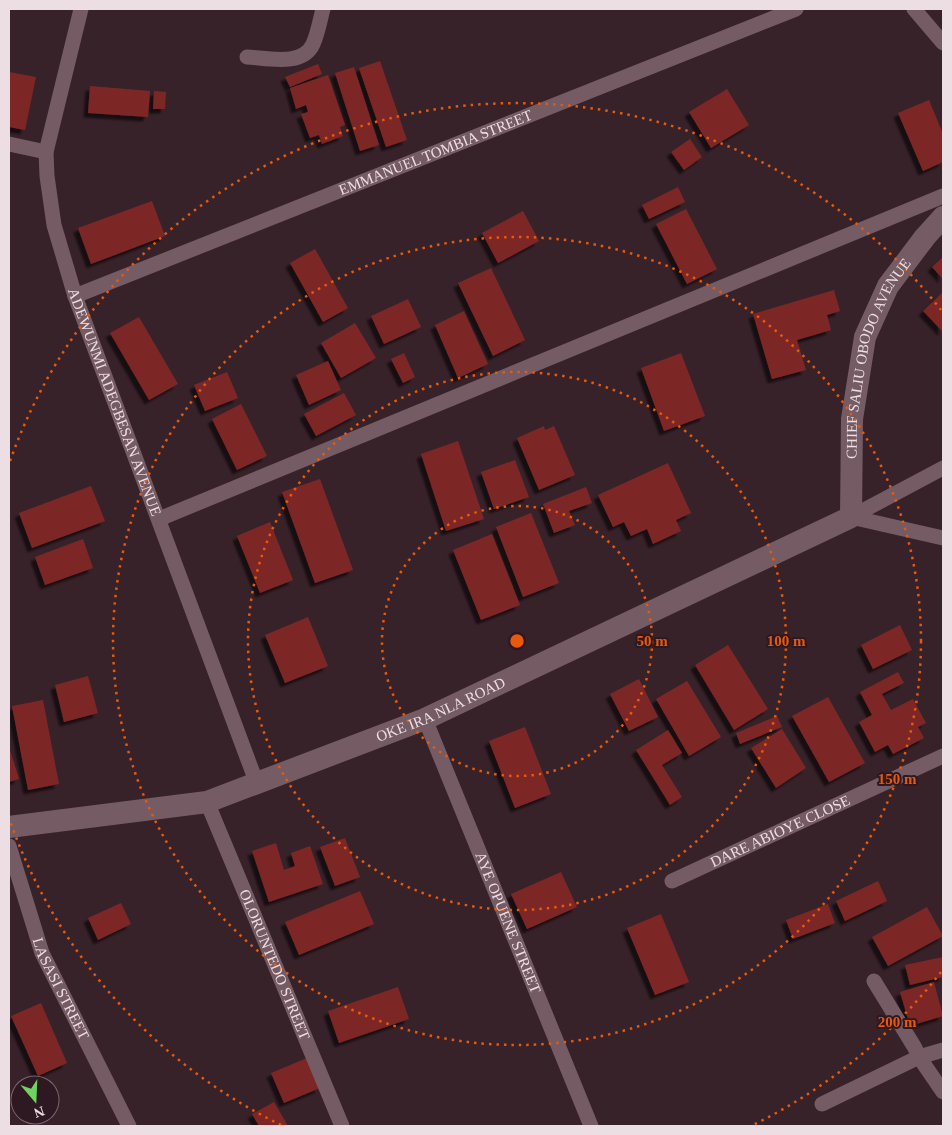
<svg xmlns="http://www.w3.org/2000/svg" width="952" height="1135" viewBox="0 0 952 1135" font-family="'Times New Roman',serif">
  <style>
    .building { fill: #7c2726; filter: url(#shadow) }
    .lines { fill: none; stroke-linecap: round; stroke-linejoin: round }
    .street { stroke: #755b64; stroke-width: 15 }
    .secondary { stroke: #755b64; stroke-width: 22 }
    .ring { fill: none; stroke: #e8590c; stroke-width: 2.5; stroke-dasharray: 2.5 5 }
    .labels { text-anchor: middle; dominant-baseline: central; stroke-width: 4; stroke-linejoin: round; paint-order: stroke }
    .street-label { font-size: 15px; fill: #eddee3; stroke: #2e1821 }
    .centre { fill: #e8590c; stroke: #2e1821; stroke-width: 2.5 }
    .ring-label { font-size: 15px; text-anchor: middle; font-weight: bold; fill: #e8590c; stroke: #2e1821; stroke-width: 4; stroke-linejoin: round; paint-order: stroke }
  </style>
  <defs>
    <filter id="shadow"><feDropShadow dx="-4.5" dy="4.5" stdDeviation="1" flood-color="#0009"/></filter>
  </defs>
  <rect width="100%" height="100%" fill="#38222a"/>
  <!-- building -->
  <g class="building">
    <polygon points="380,61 407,140 386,147 359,68"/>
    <polygon points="318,64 322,74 290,87 285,77"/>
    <polygon points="354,67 379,145 360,151 335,73"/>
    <polygon points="9,72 36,77 25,130 9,127"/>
    <polygon points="328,75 345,125 340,127 343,136 322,144 319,135 310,138 301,114 308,112 306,105 296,109 290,88"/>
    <polygon points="90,86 150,91 148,117 88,113"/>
    <polygon points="727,89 749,125 711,148 689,112"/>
    <polygon points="154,91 166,92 165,109 153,109"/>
    <polygon points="929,100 943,134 943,162 923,171 898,113"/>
    <polygon points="690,139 702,157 684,170 671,152"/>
    <polygon points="678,187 685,202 649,219 642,205"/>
    <polygon points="152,201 165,236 91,264 78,228"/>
    <polygon points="686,209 717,269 687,284 656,224"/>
    <polygon points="523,211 539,241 498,263 482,233"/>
    <polygon points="315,249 348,308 323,322 290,263"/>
    <polygon points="943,257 943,279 932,267"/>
    <polygon points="491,268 525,340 493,356 458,283"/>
    <polygon points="834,290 840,311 827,315 831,330 797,340 806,370 772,379 753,314"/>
    <polygon points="943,292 943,332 923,311"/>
    <polygon points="408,299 421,327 384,344 371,316"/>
    <polygon points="464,311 488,364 458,378 435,325"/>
    <polygon points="139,317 178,384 149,400 110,333"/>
    <polygon points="355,323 376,358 341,378 321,343"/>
    <polygon points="404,353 415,377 403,383 391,359"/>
    <polygon points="681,353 705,416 664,431 641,368"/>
    <polygon points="328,361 341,390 309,405 296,375"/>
    <polygon points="227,372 238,398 205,411 194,385"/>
    <polygon points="344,393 356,415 316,436 304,414"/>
    <polygon points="241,404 267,456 237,470 212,419"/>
    <polygon points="544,426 545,430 554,426 575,475 539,490 517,438"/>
    <polygon points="458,441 484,519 446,531 421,454"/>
    <polygon points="515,460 529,497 494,509 481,472"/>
    <polygon points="668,463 691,513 676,520 681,531 653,544 647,529 631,536 624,522 613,527 598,495"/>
    <polygon points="320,479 353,570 315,583 282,492"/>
    <polygon points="91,486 105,521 32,548 19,513"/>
    <polygon points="586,487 592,503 569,511 575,525 554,533 543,504"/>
    <polygon points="531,513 559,583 523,597 496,527"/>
    <polygon points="270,522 293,580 260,593 237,536"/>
    <polygon points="492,534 520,605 481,620 453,550"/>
    <polygon points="83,539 93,568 45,585 35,557"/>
    <polygon points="308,617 328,666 285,683 265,635"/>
    <polygon points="900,625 912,650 873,669 861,645"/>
    <polygon points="728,645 768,709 734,730 695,665"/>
    <polygon points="898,672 904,683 882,694 891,710 913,699 926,723 918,727 924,738 893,754 888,745 875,752 859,722 872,715 860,692"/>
    <polygon points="88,676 98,713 64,722 55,685"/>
    <polygon points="639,679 658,717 629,731 610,694"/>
    <polygon points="687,681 721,737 689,756 656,699"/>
    <polygon points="828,697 865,763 829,782 792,716"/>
    <polygon points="43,700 59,784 28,790 12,706"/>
    <polygon points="777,716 782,727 740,744 736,733"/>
    <polygon points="525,727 551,794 515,808 489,741"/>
    <polygon points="782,729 806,768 776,788 751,748"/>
    <polygon points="668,730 682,753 662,765 682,797 670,805 636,750"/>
    <polygon points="9,747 19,779 9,782"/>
    <polygon points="345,838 360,877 335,886 320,847"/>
    <polygon points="276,843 284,870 295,866 291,853 310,846 323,884 269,902 252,851"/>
    <polygon points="561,872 577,907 527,929 511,894"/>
    <polygon points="878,881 887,901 845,921 836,901"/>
    <polygon points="360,891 374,924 299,955 285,922"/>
    <polygon points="121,903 131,924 98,940 88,918"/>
    <polygon points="828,904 835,923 793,939 786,920"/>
    <polygon points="927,907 943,936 888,966 872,937"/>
    <polygon points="661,914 689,982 655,995 627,928"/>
    <polygon points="943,957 943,977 910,985 905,965"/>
    <polygon points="934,982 943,1016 910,1026 900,992"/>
    <polygon points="398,987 409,1019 339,1043 328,1011"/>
    <polygon points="41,1003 67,1063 38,1076 11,1016"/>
    <polygon points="307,1058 320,1088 284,1103 271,1073"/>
    <polygon points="274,1102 288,1126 259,1126 252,1114"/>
  </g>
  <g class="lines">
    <!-- street -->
    <g class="street">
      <path id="s1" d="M81,9L46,152L47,176L54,225L75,296L257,784"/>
      <polyline points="914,9 943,43"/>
      <path d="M247,57C267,58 303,67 313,44C318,33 320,20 323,9"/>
      <polyline points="9,144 46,152"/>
      <path id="s2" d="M75,296L796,9"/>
      <polyline points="851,517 943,468"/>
      <polyline points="851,517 943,538"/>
      <polyline points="159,519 943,196"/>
      <path id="s3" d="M425,719L591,1126"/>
      <path id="s4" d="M207,802L342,1126"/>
      <path id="s5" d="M9,846L42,953L129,1126"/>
      <path id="s6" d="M672,881L943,756"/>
      <polyline points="943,1050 919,1057 943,1092"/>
      <polyline points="822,1104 919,1057 915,1048 874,981"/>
    </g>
    <!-- secondary -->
    <path class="secondary" id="s7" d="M9,827L207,802L425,719L851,517L852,419L865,337L888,286L925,237L943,217"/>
  </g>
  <!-- distance rings -->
  <g class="ring">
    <circle cx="517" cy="641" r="135"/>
    <circle cx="517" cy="641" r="269"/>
    <circle cx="517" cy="641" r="404"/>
    <path d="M941 972A538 538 0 0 1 753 1125M281 1125A538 538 0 0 1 10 821M10 461A538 538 0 0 1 941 310"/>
  </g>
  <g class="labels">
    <!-- street labels -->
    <g class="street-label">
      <text stroke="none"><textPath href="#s2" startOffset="388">EMMANUEL TOMBIA STREET</textPath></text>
      <text stroke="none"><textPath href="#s7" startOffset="1068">CHIEF SALIU OBODO AVENUE</textPath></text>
      <text stroke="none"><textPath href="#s1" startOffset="408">ADEWUNMI ADEGBESAN AVENUE</textPath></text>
      <text stroke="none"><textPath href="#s7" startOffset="451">OKE IRA NLA ROAD</textPath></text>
      <text stroke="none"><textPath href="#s6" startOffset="119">DARE ABIOYE CLOSE</textPath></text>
      <text stroke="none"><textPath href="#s3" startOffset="220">AYE OPUENE STREET</textPath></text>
      <text stroke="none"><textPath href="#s4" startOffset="176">OLORUNTEDO STREET</textPath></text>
      <text stroke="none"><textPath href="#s5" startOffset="152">LASASI STREET</textPath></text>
    </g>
  </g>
  <circle cx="517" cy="641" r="8" class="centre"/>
  <g class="ring-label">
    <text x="652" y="646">50 m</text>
    <text x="786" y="646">100 m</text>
    <text x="897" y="784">150 m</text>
    <text x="897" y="1027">200 m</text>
  </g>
  <!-- border -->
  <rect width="952" height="1135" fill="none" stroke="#eddee3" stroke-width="20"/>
  <!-- north arrow -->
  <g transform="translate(35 1100) rotate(161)"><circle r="24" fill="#2e1821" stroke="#7a676f"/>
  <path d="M0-4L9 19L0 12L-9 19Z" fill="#6fd360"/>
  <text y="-8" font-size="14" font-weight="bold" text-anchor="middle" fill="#eddee3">N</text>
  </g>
</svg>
